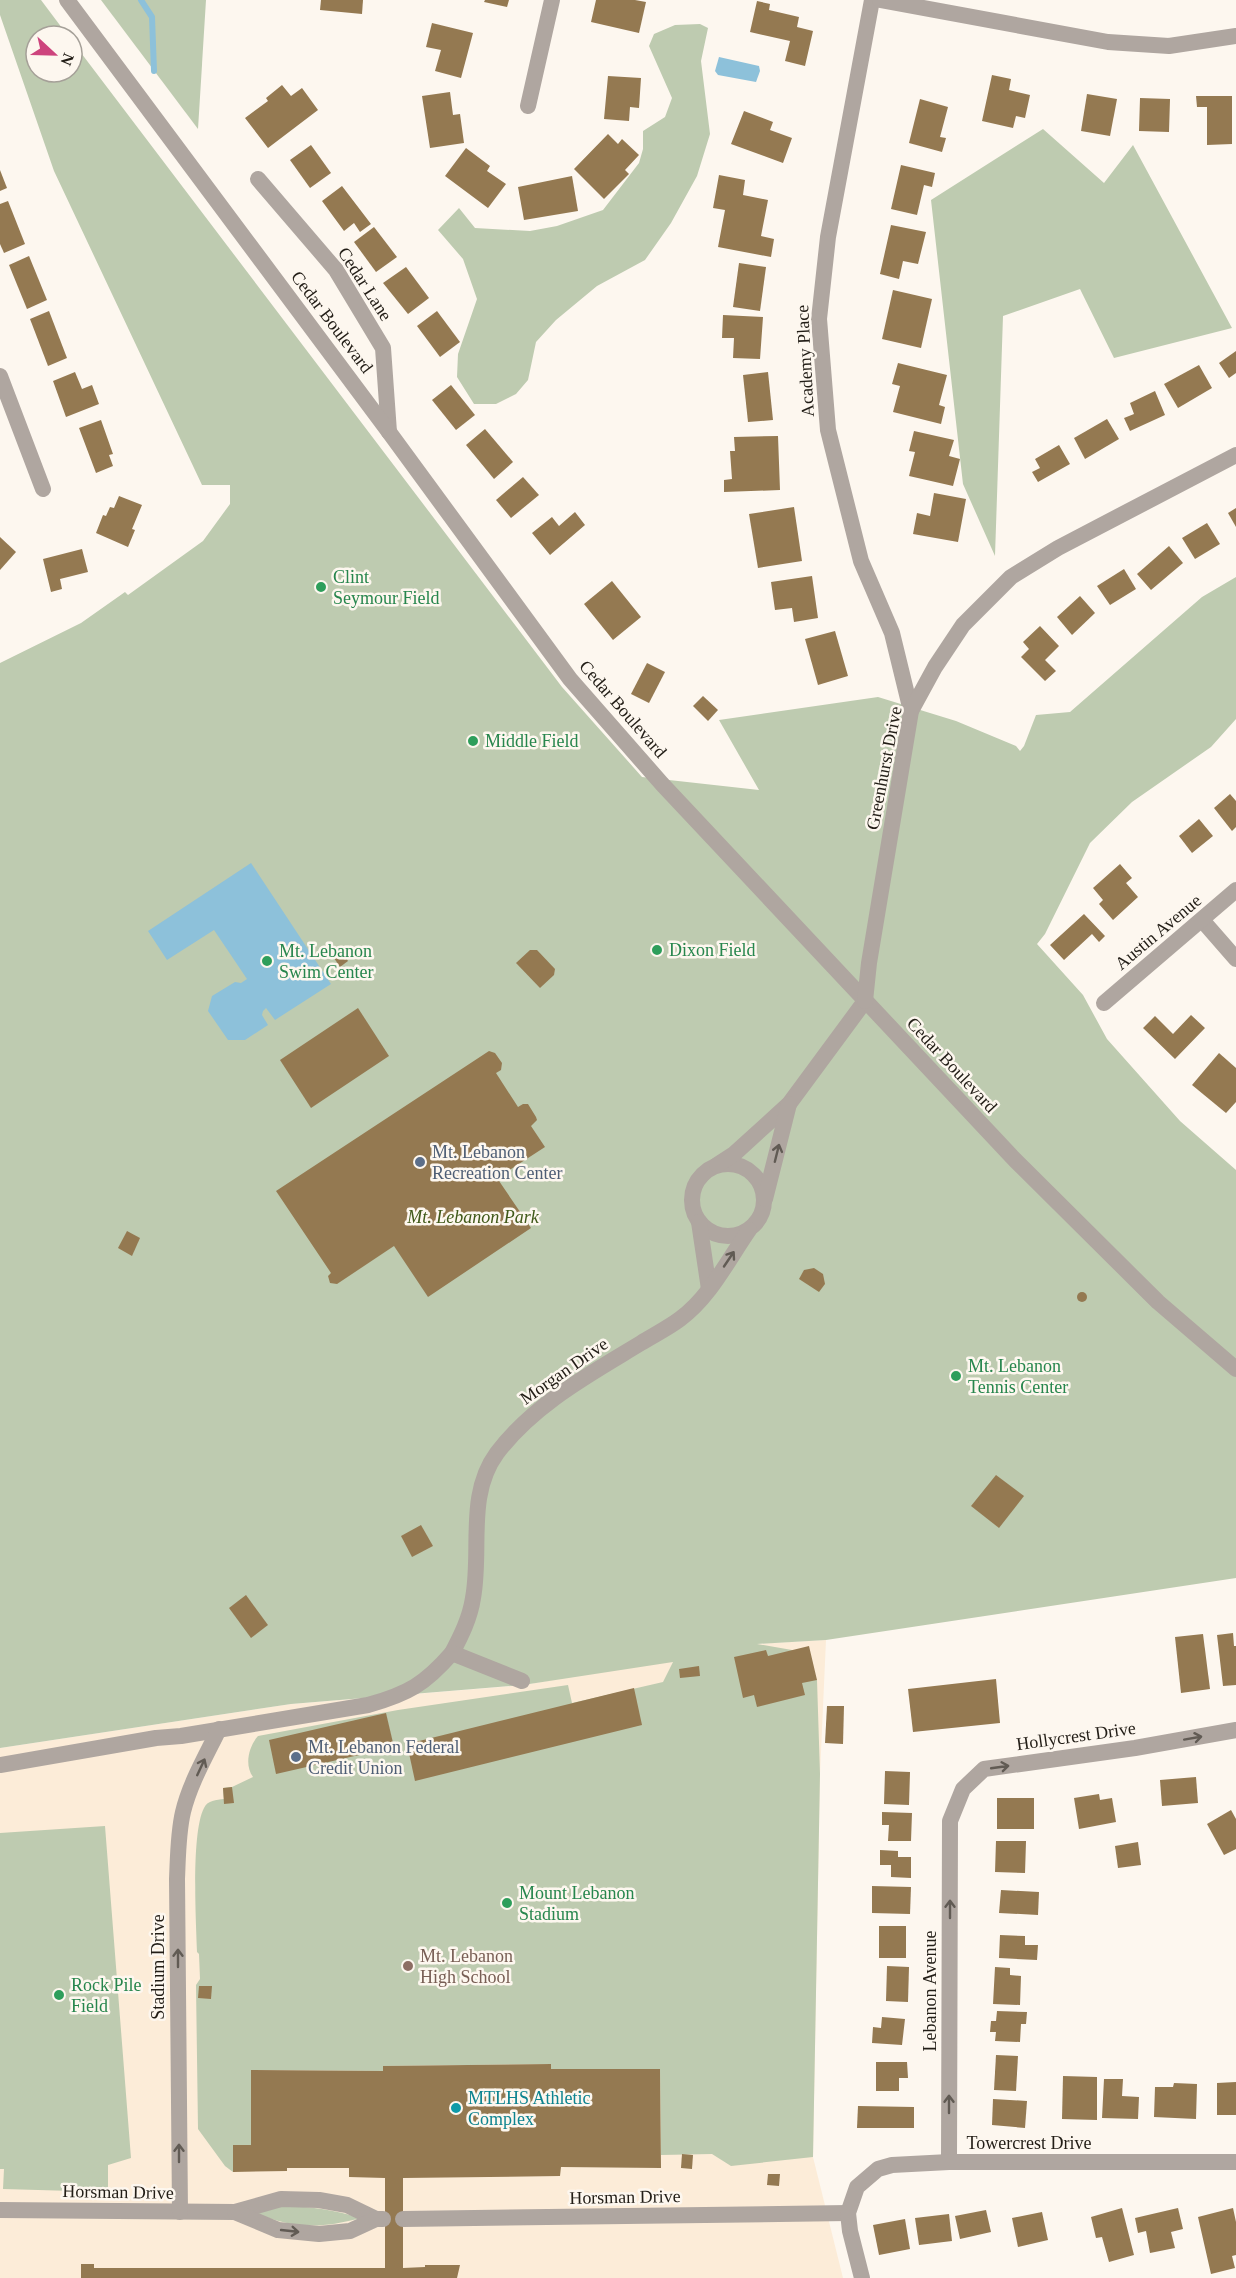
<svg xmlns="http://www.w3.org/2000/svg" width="1236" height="2278" viewBox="0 0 1236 2278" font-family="Georgia,serif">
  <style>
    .built { fill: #fcecd8 }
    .green { fill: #becbb0 }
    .water { fill: #8dc1da }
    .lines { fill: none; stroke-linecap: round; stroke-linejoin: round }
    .stream { stroke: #8dc1da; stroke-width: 6 }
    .building { fill: #947951 }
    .minor { stroke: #afa6a0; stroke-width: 16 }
    .tertiary { stroke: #afa6a0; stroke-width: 16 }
    .oneway { stroke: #615b54 }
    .leisure-dot { fill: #2e9e5b; stroke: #fdf7ef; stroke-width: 2 }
    .service-dot { fill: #5c6f8a; stroke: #fdf7ef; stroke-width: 2 }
    .education-dot { fill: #8d6e63; stroke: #fdf7ef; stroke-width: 2 }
    .culture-dot { fill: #0f9aa8; stroke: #fdf7ef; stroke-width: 2 }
    .labels { text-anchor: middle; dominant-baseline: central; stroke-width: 5; stroke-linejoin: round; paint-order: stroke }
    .street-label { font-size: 18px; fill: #221d16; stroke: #fdf7ef }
    .leisure-label { font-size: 18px; fill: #27864d; stroke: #fdf7ef; text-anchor: start }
    .service-label { font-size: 18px; fill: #4e5e75; stroke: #fdf7ef; text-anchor: start }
    .park-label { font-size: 18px; font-style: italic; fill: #405919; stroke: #fdf7ef }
    .education-label { font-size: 18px; fill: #785e54; stroke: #fdf7ef; text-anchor: start }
    .culture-label { font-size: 18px; fill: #0d838f; stroke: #fdf7ef; text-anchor: start }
  </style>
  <rect width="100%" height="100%" fill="#fdf7ef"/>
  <!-- built -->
  <polygon class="built" points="826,1640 820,1774 813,2157 843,2278 0,2278 0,1748 291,1704 524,1685 753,1644"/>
  <!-- green -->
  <g class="green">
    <path d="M0,0H41L68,36H36V72H72V41L562,687L642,777L759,790L719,720L878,697L956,721L1016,746L1020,751L1024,746L1036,715L1070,712L1202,597L1236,577V719L1211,747L1132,802L1090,843L1045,934L1037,944L1083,995L1107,1039L1180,1121L1236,1170V1578L826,1640L757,1644L792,1650L817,1680L820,1774L813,2157L731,2166L712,2154L661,2155L660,2069H551L550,2064L383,2066V2071L251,2070V2145H233V2172L225,2166L198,2129L196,1985L200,1979L199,1954L197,1952C196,1921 191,1833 204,1808C208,1800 216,1800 224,1799L223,1788L232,1787L253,1777C244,1765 249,1746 258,1736L398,1710L568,1685L572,1703L663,1682L673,1662L523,1685L291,1704L0,1748V663L81,623L125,592L128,595L203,541L230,504V485H202L54,171L0,15Z"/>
    <polygon points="101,0 206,0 198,129"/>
    <polygon points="700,24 708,28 701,61 710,134 697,176 671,223 645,260 597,286 556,320 536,342 528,380 516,394 496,404 474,404 457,377 458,354 477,299 463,259 438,230 459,208 475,228 530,231 557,226 603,210 639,163 643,149 643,131 665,117 672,98 649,46 654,34 675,25"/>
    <polygon points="1043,129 1104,183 1133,145 1232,328 1114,358 1080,289 1003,316 995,556 963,484 931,200"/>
    <polygon points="105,1826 131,2158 108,2165 108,2192 3,2189 4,2169 0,2169 0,1833"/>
    <path d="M282,2206C310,2206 334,2210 361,2218C318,2229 295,2229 253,2212Z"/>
  </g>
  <!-- water -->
  <g class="water">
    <polygon points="719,57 759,66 760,71 756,82 718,75 715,71"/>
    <polygon points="251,863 331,984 275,1020 266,1008 263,1011 262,1015 268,1025 245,1040 228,1040 208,1011 212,996 235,982 241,983 247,979 214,930 167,960 148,931"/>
  </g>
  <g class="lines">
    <!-- stream -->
    <polyline class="stream" points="141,0 152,17 154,71"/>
  </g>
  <!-- building -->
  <g class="building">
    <polygon points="321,0 363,0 362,14 320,10"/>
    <polygon points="485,0 509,0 507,7 484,2"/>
    <polygon points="596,0 635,0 646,2 639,33 591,22"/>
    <polygon points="757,1 770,4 769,10 799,17 797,27 813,31 805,66 785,61 790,41 750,32"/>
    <polygon points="432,23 473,33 461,78 435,71 441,50 426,47"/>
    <polygon points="992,75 1011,79 1009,90 1030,95 1025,118 1016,116 1013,128 982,121"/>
    <polygon points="608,76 641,78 639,108 630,107 629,121 604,119"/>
    <polygon points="282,85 291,96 302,88 318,110 268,148 245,118 268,101 266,98"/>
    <polygon points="450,92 453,115 460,114 464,143 430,148 422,96"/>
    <polygon points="1087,94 1117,99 1110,136 1081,131"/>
    <polygon points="1196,96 1232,96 1232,144 1207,145 1207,107 1197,107"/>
    <polygon points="1140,98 1170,99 1169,132 1139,131"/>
    <polygon points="920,99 948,107 940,137 946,138 942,152 909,143"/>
    <polygon points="744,111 773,122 770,130 792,138 783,163 731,144"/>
    <polygon points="608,134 618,144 622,139 639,155 625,170 629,174 604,199 574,169"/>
    <polygon points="311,145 331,173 310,188 290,160"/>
    <polygon points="466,148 490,166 487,171 506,184 488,208 445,176"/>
    <polygon points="901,165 935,173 932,187 924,185 917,215 891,209"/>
    <polygon points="0,170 7,188 0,191"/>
    <polygon points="719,175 745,180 743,195 768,200 761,236 774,239 771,257 718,247 725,210 713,208"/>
    <polygon points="572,176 578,211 524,220 518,187"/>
    <polygon points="342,186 371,224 360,232 354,223 344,231 322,201"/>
    <polygon points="8,201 25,244 4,253 0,244 0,204"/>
    <polygon points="891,225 926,232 918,264 903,261 899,279 880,274"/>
    <polygon points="374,227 397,257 376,272 354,242"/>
    <polygon points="29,256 47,300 27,309 9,265"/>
    <polygon points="739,263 766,267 760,311 733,307"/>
    <polygon points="406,267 429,298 408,314 383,283"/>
    <polygon points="893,290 932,299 921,348 882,339"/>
    <polygon points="49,311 67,358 48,366 30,319"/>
    <polygon points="437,311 460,342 440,357 417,326"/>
    <polygon points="723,315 763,317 760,359 733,358 734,338 722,338"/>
    <polygon points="1236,351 1236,373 1229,378 1219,363"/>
    <polygon points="898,363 947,375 939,405 945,407 941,424 893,412 900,386 892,384"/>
    <polygon points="1199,365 1212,388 1178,408 1164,384"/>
    <polygon points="75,372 82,389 92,385 99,404 66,417 53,381"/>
    <polygon points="768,372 773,420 748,422 743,375"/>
    <polygon points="451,385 475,415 456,430 432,400"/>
    <polygon points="1155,391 1165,415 1130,431 1124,418 1134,414 1130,403"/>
    <polygon points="1107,419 1119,439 1085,459 1074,438"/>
    <polygon points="101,420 113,454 109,455 113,466 96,473 79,428"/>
    <polygon points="485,429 513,462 494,479 466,445"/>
    <polygon points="914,431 954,440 949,456 960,459 953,486 909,476 915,452 909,451"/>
    <polygon points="778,436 780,490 724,492 724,480 732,479 730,451 735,451 734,437"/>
    <polygon points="1059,445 1070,464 1038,482 1032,472 1040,468 1035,459"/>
    <polygon points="523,477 539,495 511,518 496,500"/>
    <polygon points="934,493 966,499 958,542 913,534 917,513 930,516"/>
    <polygon points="119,496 142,505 132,529 135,530 128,547 96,533 103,515 106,516 110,507 114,508"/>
    <polygon points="794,507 802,561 758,568 749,514"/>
    <polygon points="1236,508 1236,527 1228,513"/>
    <polygon points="575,512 585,525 550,555 532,533 552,517 559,526"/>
    <polygon points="1207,523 1220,544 1195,559 1182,538"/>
    <polygon points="0,537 16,552 0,570"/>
    <polygon points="1169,546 1183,563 1151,590 1137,574"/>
    <polygon points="82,549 88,572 60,579 62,589 51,592 43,559"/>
    <polygon points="1124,569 1136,589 1110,605 1097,586"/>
    <polygon points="812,576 818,618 794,622 792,608 775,610 771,582"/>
    <polygon points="612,581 641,617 613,640 584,604"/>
    <polygon points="1080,596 1095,613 1072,635 1057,617"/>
    <polygon points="1040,626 1059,646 1045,660 1056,671 1045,681 1021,657 1029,649 1023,642"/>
    <polygon points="835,631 848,676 818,685 805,639"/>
    <polygon points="647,663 665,672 649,703 631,694"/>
    <polygon points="703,696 718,710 708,721 693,706"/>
    <polygon points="1230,794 1236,801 1236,827 1232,831 1214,808"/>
    <polygon points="1199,819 1213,836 1192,853 1179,836"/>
    <polygon points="1120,864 1132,878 1126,883 1138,897 1113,920 1099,904 1103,900 1093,888"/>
    <polygon points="1084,914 1105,936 1099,942 1092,934 1064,960 1050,945"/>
    <polygon points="338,947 348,961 340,967 330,952"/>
    <polygon points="530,950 537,950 555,969 554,975 540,988 516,963"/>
    <polygon points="358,1008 389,1056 311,1108 280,1060"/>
    <polygon points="1191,1015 1205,1028 1175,1059 1143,1028 1155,1016 1173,1034"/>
    <polygon points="489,1051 495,1053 502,1063 501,1070 496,1073 518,1107 523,1104 528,1104 536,1117 537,1120 531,1126 545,1147 497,1178 531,1228 428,1297 394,1246 337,1284 330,1283 328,1276 331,1273 276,1191"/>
    <polygon points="1219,1053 1236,1068 1236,1102 1226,1113 1192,1085"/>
    <polygon points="127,1231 140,1238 132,1256 118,1248"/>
    <polygon points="814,1268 823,1274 825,1284 819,1292 799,1279 804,1270"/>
    <circle cx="1082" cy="1297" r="5"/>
    <polygon points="996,1475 1024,1496 999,1528 971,1506"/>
    <polygon points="421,1525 433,1546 412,1557 401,1536"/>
    <polygon points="246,1595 268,1625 251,1638 229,1608"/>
    <polygon points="1233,1633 1234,1646 1236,1646 1236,1685 1223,1686 1217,1635"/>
    <polygon points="1203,1634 1210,1689 1181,1693 1175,1637"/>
    <polygon points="809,1646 817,1680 802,1683 805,1695 757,1707 754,1695 743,1698 734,1657 766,1650 768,1656"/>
    <polygon points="699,1666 700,1676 680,1678 679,1669"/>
    <polygon points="996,1679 1000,1723 913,1732 908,1689"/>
    <polygon points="634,1688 642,1725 415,1781 407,1744"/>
    <polygon points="827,1706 844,1706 843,1744 825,1743"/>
    <polygon points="386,1713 394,1747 276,1774 269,1740"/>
    <polygon points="885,1771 910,1772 909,1805 884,1804"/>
    <polygon points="1196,1777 1198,1803 1162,1806 1160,1780"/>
    <polygon points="232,1787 234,1803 224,1804 223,1788"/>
    <polygon points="1099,1794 1100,1800 1112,1798 1116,1822 1079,1829 1074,1798"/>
    <rect x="997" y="1798" width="37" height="31"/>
    <polygon points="1231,1810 1236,1819 1236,1849 1224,1855 1207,1824"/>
    <polygon points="882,1812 912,1813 911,1841 888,1841 889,1825 882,1825"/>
    <polygon points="996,1841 1026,1841 1025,1873 995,1872"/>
    <polygon points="1138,1842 1141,1865 1118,1868 1115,1846"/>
    <polygon points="880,1850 898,1851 898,1857 911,1857 911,1878 891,1877 891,1865 880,1865"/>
    <polygon points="872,1886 911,1887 910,1914 872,1913"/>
    <polygon points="1001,1890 1039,1892 1038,1915 999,1913"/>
    <rect x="879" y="1926" width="27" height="32"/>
    <polygon points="1000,1935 1025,1936 1025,1945 1038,1945 1037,1960 999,1958"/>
    <polygon points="887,1966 909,1967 908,2002 886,2001"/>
    <polygon points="995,1967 1010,1968 1010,1975 1021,1976 1020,2005 993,2004"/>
    <polygon points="199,1986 212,1986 211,1999 198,1998"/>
    <polygon points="997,2011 1027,2012 1026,2024 1021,2024 1020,2042 995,2041 996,2032 990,2032 991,2021 996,2021"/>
    <polygon points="882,2017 905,2019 902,2045 872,2043 873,2027 881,2028"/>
    <polygon points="996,2055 1018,2056 1016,2091 994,2090"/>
    <polygon points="876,2062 907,2062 908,2078 899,2078 899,2091 876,2091"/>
    <polygon points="551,2064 551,2069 660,2069 661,2168 561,2167 560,2176 403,2178 403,2268 425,2267 425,2265 460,2265 457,2278 81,2278 81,2264 94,2264 94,2268 385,2268 385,2178 349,2177 349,2168 287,2168 287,2171 233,2172 233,2145 251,2145 251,2070 383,2071 383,2066"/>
    <polygon points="1063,2076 1097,2077 1097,2120 1062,2119"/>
    <polygon points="1104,2079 1123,2079 1122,2096 1139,2097 1138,2119 1102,2118"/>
    <polygon points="1236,2082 1236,2115 1217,2115 1217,2083"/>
    <polygon points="1174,2083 1197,2084 1196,2119 1154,2117 1155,2087 1173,2087"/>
    <polygon points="993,2099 1027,2101 1025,2128 992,2125"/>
    <polygon points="858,2106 914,2107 914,2128 857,2128"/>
    <polygon points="682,2154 693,2155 692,2169 681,2168"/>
    <polygon points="768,2174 780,2174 779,2186 767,2185"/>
    <polygon points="1122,2208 1134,2255 1109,2262 1102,2237 1096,2238 1091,2217"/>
    <polygon points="1178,2208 1183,2229 1171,2232 1175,2248 1150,2253 1146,2231 1138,2233 1135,2218"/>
    <polygon points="1233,2208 1236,2222 1236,2255 1232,2256 1235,2268 1211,2274 1198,2217"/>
    <polygon points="986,2210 991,2232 960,2239 955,2216"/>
    <polygon points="1042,2212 1048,2240 1018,2247 1012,2218"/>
    <polygon points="949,2214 952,2241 919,2245 915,2218"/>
    <polygon points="905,2219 910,2249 879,2255 873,2225"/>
  </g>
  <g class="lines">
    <!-- minor -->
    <g class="minor">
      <polyline points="872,0 828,237 819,319 828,430 861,561 892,633 911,711"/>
      <polyline points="880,0 1108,42 1169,46 1236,36"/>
      <polyline points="528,106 552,0"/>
      <polyline points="258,179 336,270 383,348 389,432"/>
      <polyline points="0,376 43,489"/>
      <polyline points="1202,920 1236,959"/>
      <polyline points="1104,1003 1236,890"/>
      <circle cx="728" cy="1200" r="36"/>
      <polyline points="717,1165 734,1154 789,1104 865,1001"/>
      <polyline points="765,1199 789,1104"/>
      <polyline points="699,1222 709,1289"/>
      <path d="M452,1653C461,1636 470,1618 473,1598C482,1550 466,1495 497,1453C534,1404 590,1374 641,1343C654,1335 668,1328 680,1319C710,1297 728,1260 749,1230"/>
      <path d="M0,1765L156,1738L181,1736L368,1705C408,1694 425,1684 452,1653L522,1681"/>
      <polyline points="949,2162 950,1821 963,1789 984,1769 1135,1748 1236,1730"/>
      <polyline points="0,2210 235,2212 281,2199 319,2200 347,2205 376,2219"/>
      <path d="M180,2212L177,1879C178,1857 178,1833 183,1812C190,1783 206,1756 219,1729"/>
      <polyline points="235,2212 278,2230 319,2234 350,2231 376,2219 383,2219"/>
      <polyline points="403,2219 848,2213"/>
      <polyline points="862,2278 850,2231 848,2213 857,2187 878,2169 892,2165 949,2162 1236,2162"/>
    </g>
    <!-- tertiary -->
    <g class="tertiary">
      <polyline points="67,0 389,432 570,679 662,784 1015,1160 1158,1302 1236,1369"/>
      <polyline points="865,1001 869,963 911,711 935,667 963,625 1011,577 1058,548 1236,455"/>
    </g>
  </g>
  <!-- one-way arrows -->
  <defs><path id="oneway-shaft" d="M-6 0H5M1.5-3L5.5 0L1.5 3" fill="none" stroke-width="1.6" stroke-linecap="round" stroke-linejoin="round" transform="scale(1.5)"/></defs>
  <g class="oneway">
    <use href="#oneway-shaft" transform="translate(777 1153) rotate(-76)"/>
    <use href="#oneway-shaft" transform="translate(729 1259) rotate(-56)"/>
    <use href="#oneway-shaft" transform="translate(1193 1738) rotate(-10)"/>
    <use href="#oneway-shaft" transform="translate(201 1767) rotate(-65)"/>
    <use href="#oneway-shaft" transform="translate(1000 1767) rotate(-8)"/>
    <use href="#oneway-shaft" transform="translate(950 1909) rotate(-90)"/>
    <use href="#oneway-shaft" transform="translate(178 1958) rotate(-90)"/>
    <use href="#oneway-shaft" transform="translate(949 2104) rotate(-90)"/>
    <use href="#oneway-shaft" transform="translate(179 2153) rotate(-90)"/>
    <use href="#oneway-shaft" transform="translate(290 2231) rotate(6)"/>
  </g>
  <!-- markers -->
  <g class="leisure-dot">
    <circle cx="321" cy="587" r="6"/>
    <circle cx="473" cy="741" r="6"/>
    <circle cx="657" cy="950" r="6"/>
    <circle cx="267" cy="961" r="6"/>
    <circle cx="956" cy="1376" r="6"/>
    <circle cx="507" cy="1903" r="6"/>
    <circle cx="59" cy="1995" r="6"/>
  </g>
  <g class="service-dot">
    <circle cx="420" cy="1162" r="6"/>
    <circle cx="296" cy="1757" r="6"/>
  </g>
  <circle class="education-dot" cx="408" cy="1966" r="6"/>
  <circle class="culture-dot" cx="456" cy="2108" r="6"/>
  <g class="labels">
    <!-- street labels -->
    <g class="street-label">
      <text transform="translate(365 284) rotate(57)">Cedar Lane</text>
      <text transform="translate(332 322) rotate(53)">Cedar Boulevard</text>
      <text transform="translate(805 361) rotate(-93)">Academy Place</text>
      <text transform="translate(623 709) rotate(49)">Cedar Boulevard</text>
      <text transform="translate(884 768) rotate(-79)">Greenhurst Drive</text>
      <text transform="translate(1158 932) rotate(-40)">Austin Avenue</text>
      <text transform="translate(952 1065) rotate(47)">Cedar Boulevard</text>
      <text transform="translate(564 1371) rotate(-35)">Morgan Drive</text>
      <text transform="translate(1076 1736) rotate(-8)">Hollycrest Drive</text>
      <text transform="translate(158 1967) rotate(-90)">Stadium Drive</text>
      <text transform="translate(930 1991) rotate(-90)">Lebanon Avenue</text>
      <text x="1029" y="2143">Towercrest Drive</text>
      <text transform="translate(118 2192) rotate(1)">Horsman Drive</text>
      <text transform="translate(625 2197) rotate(-1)">Horsman Drive</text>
    </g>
    <!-- leisure labels -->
    <g class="leisure-label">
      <text x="333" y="577">Clint<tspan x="333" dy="21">Seymour Field</tspan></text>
      <text x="485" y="741">Middle Field</text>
      <text x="669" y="950">Dixon Field</text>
      <text x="279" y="951">Mt. Lebanon<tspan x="279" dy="21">Swim Center</tspan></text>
      <text x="968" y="1366">Mt. Lebanon<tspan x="968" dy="21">Tennis Center</tspan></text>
      <text x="519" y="1893">Mount Lebanon<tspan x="519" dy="21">Stadium</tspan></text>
      <text x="71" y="1985">Rock Pile<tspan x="71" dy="21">Field</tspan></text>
    </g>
    <!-- service labels -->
    <g class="service-label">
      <text x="432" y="1152">Mt. Lebanon<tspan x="432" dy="21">Recreation Center</tspan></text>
      <text x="308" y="1747">Mt. Lebanon Federal<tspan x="308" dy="21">Credit Union</tspan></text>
    </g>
    <!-- park labels -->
    <g class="park-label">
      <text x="473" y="1217">Mt. Lebanon Park</text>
    </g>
    <!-- education labels -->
    <g class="education-label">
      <text x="420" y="1956">Mt. Lebanon<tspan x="420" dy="21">High School</tspan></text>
    </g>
    <!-- culture labels -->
    <g class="culture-label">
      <text x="468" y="2098">MTLHS Athletic<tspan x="468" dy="21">Complex</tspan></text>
    </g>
  </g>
  <!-- north arrow -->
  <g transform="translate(54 54) rotate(112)"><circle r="28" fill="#fdf7ef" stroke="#a5a098" stroke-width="1.5"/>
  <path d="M0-4.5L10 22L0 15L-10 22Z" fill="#cd447d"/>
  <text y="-9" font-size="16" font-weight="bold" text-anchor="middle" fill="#221d16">N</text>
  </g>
</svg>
